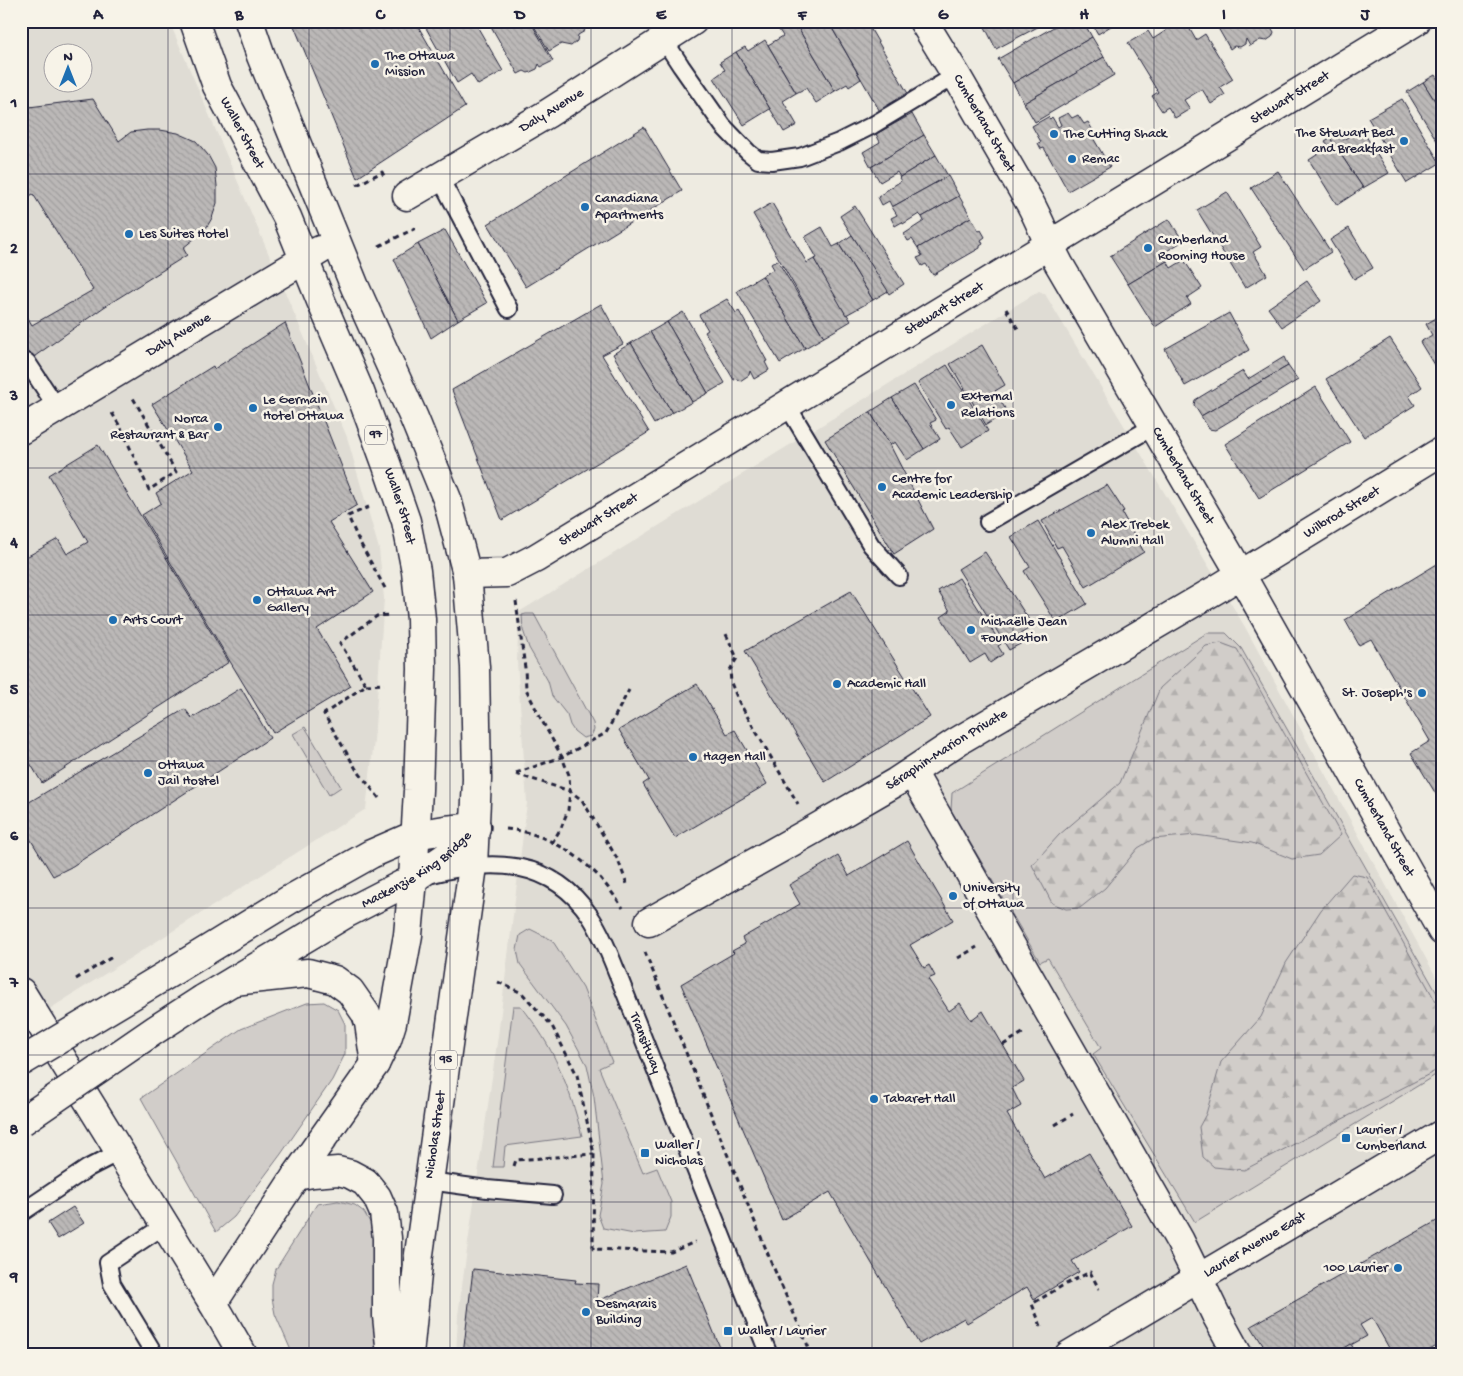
<svg xmlns="http://www.w3.org/2000/svg" width="1463" height="1376" viewBox="0 0 1463 1376" font-family="'Gochi Hand',sans-serif">
  <style>
    .built { fill: #dfdcd4; fill-rule: evenodd }
    .grass { fill: #d1cdc9; stroke: #7a7882 }
    .forest { fill: url(#forest-firs); stroke: #7a7882 }
    .building { fill: url(#building-back-hatch); stroke: #22223b }
    .lines { fill: none; stroke-linecap: round; stroke-linejoin: round }
    .lane-casing { stroke: #22223b; stroke-width: 20 }
    .street-casing { stroke: #22223b; stroke-width: 31 }
    .secondary-casing { stroke: #22223b; stroke-width: 31 }
    .primary-casing { stroke: #22223b; stroke-width: 31 }
    .path { stroke: #22223b; stroke-width: 3; stroke-dasharray: 5 4; stroke-linecap: butt }
    .lane { stroke: #f7f3e8; stroke-width: 16 }
    .street { stroke: #f7f3e8; stroke-width: 28 }
    .secondary { stroke: #f7f3e8; stroke-width: 28 }
    .primary { stroke: #f7f3e8; stroke-width: 28 }
    .secondary-bridge-casing { stroke: #22223b; stroke-width: 31; stroke-linecap: butt }
    .secondary-bridge { stroke: #f7f3e8; stroke-width: 28 }
    .grid { fill: none; stroke: #22223b; stroke-width: 1; stroke-opacity: 0.55 }
    .poi-dot { fill: #1f6fb2; stroke: #f7f3e8; stroke-width: 2 }
    .labels { text-anchor: middle; dominant-baseline: central; stroke-width: 5; stroke-linejoin: round; paint-order: stroke }
    .shield { fill: #f7f3e8; stroke: #62616f; stroke-width: 1 }
    .shield-label { font-size: 12px; font-weight: bold; fill: #22223b }
    .poi-label { font-size: 14px; fill: #22223b; stroke: #f7f3e8; text-anchor: start }
    .street-label { font-size: 14px; fill: #22223b; stroke: #f7f3e8 }
    .neatline { fill: none; stroke: #22223b; stroke-width: 2 }
    .grid-label { font-size: 16px; text-anchor: middle; font-weight: bold; fill: #22223b }
  </style>
  <defs>
    <pattern id="forest-firs" width="22" height="20" patternUnits="userSpaceOnUse" patternTransform="scale(1.25)"><rect width="22" height="20" fill="#d1cdc9"/><path d="M5 1l3.5 6h-7zM16 11l3.5 6h-7z" fill="#b3b0ae"/></pattern>
    <pattern id="building-back-hatch" width="6" height="6" patternUnits="userSpaceOnUse" patternTransform="scale(1.25)"><rect width="6" height="6" fill="#bbb8b7"/><path d="M-1 5l2 2M0 0l6 6M5-1l2 2" fill="none" stroke="#a09e9e"/></pattern>
  </defs>
  <rect width="100%" height="100%" fill="#eeebe1"/>
  <filter id="ink" filterUnits="userSpaceOnUse"><feTurbulence type="fractalNoise" baseFrequency=".02" numOctaves="2"/><feDisplacementMap in="SourceGraphic" scale="10" xChannelSelector="R" yChannelSelector="G"/><feConvolveMatrix kernelMatrix="1 2 1 2 8 2 1 2 1" color-interpolation-filters="sRGB"/></filter>
  <g filter="url(#ink)">
    <!-- built -->
    <g class="built">
      <path d="M21,21H169L347,437L379,549L384,598L374,741L366,809L21,1027ZM52,52H82V82H52Z"/>
      <polygon points="1039,291 1045,294 1245,627 1442,988 1442,1355 456,1355 458,1315 467,1250 498,1036 527,803 517,661 519,612"/>
    </g>
    <!-- grass -->
    <g class="grass">
      <polygon points="526,614 534,614 593,723 594,730 591,736 583,738 574,731 570,725 567,715 552,696 548,681 529,648 523,630 522,615"/>
      <polygon points="1207,633 1226,633 1241,648 1442,1002 1442,1071 1195,1222 1093,1054 1101,1048 1048,958 1040,962 951,810 952,793"/>
      <polygon points="305,727 341,787 329,795 293,734"/>
      <polygon points="530,929 552,940 583,988 612,1062 599,1068 643,1173 657,1168 671,1202 671,1217 665,1232 634,1234 603,1228 598,1215 604,1184 594,1097 587,1065 566,1026 520,964 517,950 520,935"/>
      <polygon points="324,1002 338,1010 345,1024 345,1054 332,1080 281,1154 234,1217 216,1232 141,1098 241,1029 307,1003"/>
      <path d="M513,1006H521C554,1047 569,1085 582,1136L505,1146L503,1167H493Z"/>
      <polygon points="338,1201 355,1205 364,1212 375,1231 381,1355 293,1355 275,1314 272,1298 272,1284 276,1269 317,1204"/>
    </g>
    <!-- forest -->
    <g class="forest">
      <polygon points="1221,643 1237,649 1341,835 1319,855 1292,859 1252,843 1196,835 1153,839 1138,848 1105,888 1080,908 1066,909 1052,903 1032,865 1059,835 1120,783 1160,688 1206,646"/>
      <polygon points="1352,874 1367,877 1442,1013 1441,1068 1244,1170 1214,1167 1203,1157 1199,1127 1206,1114 1221,1062 1261,1017 1286,963 1321,910"/>
    </g>
    <!-- building -->
    <g class="building">
      <polygon points="292,21 415,21 465,107 357,178"/>
      <polygon points="422,21 474,21 503,71 478,85 471,74 457,83"/>
      <polygon points="488,21 530,21 553,61 541,67 539,64 537,69 528,73 524,71 518,74"/>
      <polygon points="531,21 579,21 585,31 578,35 577,41 571,46 561,44 549,51"/>
      <polygon points="586,21 600,21 590,28"/>
      <polygon points="793,21 794,21 835,91 816,103 806,88 796,93 768,45 783,36 779,30"/>
      <polygon points="794,21 828,21 861,79 849,87 847,84 835,91"/>
      <polygon points="828,21 866,21 910,97 882,115"/>
      <polygon points="982,21 1049,21 996,49"/>
      <polygon points="1064,21 1083,21 1092,37 1013,83 998,59"/>
      <polygon points="1090,21 1119,21 1098,34"/>
      <polygon points="1166,21 1185,21 1196,40 1205,34 1233,79 1220,87 1225,95 1211,104 1202,89 1184,100 1190,109 1175,118 1168,107 1162,111 1152,96 1158,92 1128,43 1148,31 1153,39 1170,28"/>
      <polygon points="1214,21 1267,21 1274,32 1272,37 1266,41 1260,40 1250,46 1246,39 1245,44 1240,47 1234,46 1230,49"/>
      <polygon points="1092,37 1104,57 1024,103 1013,83"/>
      <polygon points="765,40 796,93 783,101 797,125 784,132 736,52 745,47 748,51"/>
      <polygon points="736,52 770,109 744,125 714,78 725,70 720,62"/>
      <polygon points="1104,57 1114,75 1035,122 1024,103"/>
      <polygon points="1435,75 1442,86 1442,112 1423,82"/>
      <polygon points="1423,82 1442,112 1442,149 1407,92"/>
      <polygon points="93,99 119,141 131,132 147,130 160,130 178,133 196,141 208,155 215,168 217,186 217,203 212,218 205,230 183,248 187,255 104,307 21,366 21,306 32,325 93,290 33,194 21,201 21,108"/>
      <polygon points="1402,99 1440,163 1407,183 1368,118"/>
      <polygon points="1068,113 1072,118 1078,115 1084,124 1088,122 1095,134 1092,136 1110,167 1068,191 1044,148 1041,149 1038,143 1041,142 1032,126 1048,117 1050,119 1052,117 1058,127 1061,125 1058,118"/>
      <polygon points="912,114 924,135 871,167 863,152 880,142 876,134"/>
      <polygon points="644,127 682,191 526,287 488,224"/>
      <polygon points="1361,128 1389,173 1363,188 1330,138 1338,133 1343,140"/>
      <polygon points="924,135 936,155 900,177 897,172 880,182 871,167"/>
      <polygon points="1330,138 1363,188 1337,205 1309,160 1329,147 1325,141"/>
      <polygon points="936,155 948,176 892,207 889,201 882,205 878,197 884,193 884,192 901,181 899,178 900,177"/>
      <polygon points="1278,171 1331,252 1304,269 1251,188"/>
      <polygon points="948,176 959,196 922,217 919,214 903,224 902,222 895,226 891,218 897,215 892,207"/>
      <polygon points="1227,192 1261,247 1253,252 1267,275 1245,288 1197,210"/>
      <polygon points="959,196 971,217 918,248 912,239 908,241 904,234 924,221 922,217"/>
      <polygon points="772,203 807,263 814,259 851,321 824,337 753,214"/>
      <polygon points="855,206 904,284 889,294 840,216"/>
      <polygon points="971,217 979,231 981,230 985,237 981,240 983,244 980,246 980,248 933,275 926,264 922,266 917,258 922,256 918,248"/>
      <polygon points="1169,219 1183,241 1162,254 1167,261 1128,284 1110,256"/>
      <polygon points="822,227 833,247 839,244 873,300 846,315 814,259 817,258 805,237"/>
      <polygon points="1349,228 1373,268 1354,279 1330,240"/>
      <polygon points="445,230 487,303 458,320 418,244"/>
      <polygon points="852,235 888,291 873,300 839,244"/>
      <polygon points="418,244 458,320 431,338 394,259"/>
      <polygon points="777,260 824,337 805,348 762,276 774,269 771,264"/>
      <polygon points="1184,260 1202,288 1187,298 1191,304 1155,327 1128,284 1167,261 1171,268"/>
      <polygon points="762,276 805,348 780,363 737,291"/>
      <polygon points="1307,281 1321,301 1282,327 1268,308"/>
      <polygon points="727,299 736,313 739,311 767,361 765,362 769,370 754,379 750,371 749,375 740,381 737,379 734,380 705,332 708,330 699,315"/>
      <polygon points="601,304 623,344 602,355 649,432 502,520 452,390"/>
      <polygon points="683,312 725,383 708,393 667,322"/>
      <polygon points="1229,313 1249,350 1185,386 1165,349"/>
      <polygon points="1438,317 1442,322 1442,378 1420,342 1432,335 1426,324"/>
      <polygon points="667,322 708,393 692,402 650,332"/>
      <polygon points="285,323 357,505 329,522 373,592 317,629 351,686 273,733 142,515 161,503 156,493 193,470 152,404 213,366 214,369"/>
      <polygon points="650,332 692,402 672,413 631,343"/>
      <polygon points="1390,338 1422,387 1409,396 1415,405 1364,437 1326,379"/>
      <polygon points="631,343 672,413 654,424 613,354"/>
      <polygon points="982,345 1005,385 995,391 1007,412 986,425 950,364"/>
      <polygon points="1284,357 1288,366 1201,416 1194,405 1195,400 1243,371 1248,379"/>
      <polygon points="947,365 988,431 962,447 949,427 946,429 918,383"/>
      <polygon points="1288,366 1298,380 1215,430 1209,429 1201,416"/>
      <polygon points="914,385 936,420 930,423 940,439 924,449 892,398"/>
      <polygon points="1316,387 1350,442 1259,498 1225,444"/>
      <polygon points="892,398 924,449 907,460 895,442 890,445 870,412"/>
      <polygon points="870,412 890,445 933,529 894,554 825,440"/>
      <polygon points="98,445 229,662 42,783 21,748 21,560 58,539 67,554 88,542 49,475"/>
      <polygon points="1107,485 1124,511 1122,513 1144,552 1086,587 1062,546 1057,548 1042,521"/>
      <polygon points="1038,521 1087,604 1056,622 1024,571 1030,567 1011,537"/>
      <polygon points="985,552 1033,626 1017,636 1022,643 1009,650 958,569"/>
      <polygon points="1442,561 1442,804 1411,753 1430,741 1371,639 1359,645 1345,620"/>
      <polygon points="959,578 1001,644 998,646 1003,654 990,663 985,654 970,663 941,617 950,611 938,591"/>
      <polygon points="851,591 930,717 825,782 745,651"/>
      <polygon points="697,684 727,734 735,730 767,784 675,838 643,784 649,780 619,730"/>
      <polygon points="241,688 270,738 71,867 53,876 21,824 21,807 185,709 192,718"/>
      <polygon points="907,841 953,920 910,945 924,968 929,965 935,976 928,979 949,1011 960,1003 971,1020 983,1011 1024,1081 1012,1088 1021,1106 1007,1114 1045,1179 1089,1153 1132,1226 1072,1261 1079,1272 1034,1299 1027,1287 967,1323 964,1318 919,1344 830,1192 782,1220 681,984 734,953 732,951 745,944 742,938 800,904 789,885 838,856 849,876"/>
      <polygon points="73,1207 84,1223 58,1239 48,1223"/>
      <polygon points="1442,1218 1442,1343 1421,1355 1393,1355 1372,1318 1360,1325 1367,1336 1333,1355 1269,1355 1251,1326"/>
      <polygon points="686,1264 723,1355 463,1355 473,1269 576,1280 575,1283 598,1284 597,1301"/>
      <polygon points="1351,1344 1357,1355 1333,1355"/>
    </g>
    <g class="lines">
      <defs>
        <g id="lane">
          <polyline points="664,40 681,66 723,126 748,152 758,160 772,161 800,157 839,142 873,125 956,75"/>
          <polyline points="439,176 509,309"/>
          <polyline points="27,362 58,409"/>
          <polyline points="787,405 871,545 899,576"/>
          <polyline points="988,522 1154,426"/>
          <path id="s1" d="M432,874C492,858 552,859 590,916C602,934 610,955 618,975L769,1355"/>
          <polyline points="429,1181 487,1189 553,1195"/>
          <polyline points="21,1213 88,1168 119,1152"/>
          <polyline points="155,1355 112,1284 108,1263 165,1225"/>
        </g>
        <g id="street">
          <path id="s2" d="M923,21L956,75L1030,203C1041,223 1048,244 1059,264L1240,573L1442,931"/>
          <path id="s3" d="M407,196L547,114L693,21"/>
          <path id="s4" d="M467,574L507,573L536,558L1416,21"/>
          <polyline points="912,772 1180,1241 1216,1315 1238,1355"/>
          <path id="s5" d="M649,922L813,830L896,782L958,741L1217,589L1442,451"/>
        </g>
        <g id="secondary">
          <polyline points="173,971 289,900 371,854 415,835 445,830 476,827"/>
          <path id="s6" d="M203,999L347,913L413,879L447,856L476,827"/>
          <path id="s7" d="M1069,1355L1442,1134"/>
        </g>
        <g id="primary">
          <path id="s8" d="M194,21L217,86L287,217L321,301L360,392L387,466L406,521L416,571L421,619L422,669L418,790L413,879L408,935L392,1023L387,1039L375,1064L296,1176L213,1303"/>
          <polyline points="249,21 261,56 355,287 414,418 447,499 467,574 475,667 477,779 473,866 419,1254 409,1355"/>
          <path id="s9" d="M21,430L320,250"/>
          <polyline points="234,981 308,973 335,980 350,991 366,1014 369,1023 375,1064"/>
          <polyline points="21,992 213,1303 243,1355"/>
          <polyline points="296,1176 313,1173 338,1171 350,1174 365,1182 377,1197 384,1213 387,1238 387,1316 391,1355"/>
        </g>
      </defs>
      <!-- lane casing -->
      <use href="#lane" class="lane-casing"/>
      <!-- street casing -->
      <use href="#street" class="street-casing"/>
      <!-- secondary casing -->
      <use href="#secondary" class="secondary-casing"/>
      <!-- primary casing -->
      <use href="#primary" class="primary-casing"/>
      <!-- path -->
      <g class="path">
        <polyline points="357,185 382,172 384,176"/>
        <polyline points="379,246 414,229 412,226"/>
        <polyline points="1006,309 1018,329"/>
        <polyline points="112,413 122,430 149,490 176,472 133,398"/>
        <polyline points="369,507 348,516 358,539 386,590"/>
        <polyline points="516,601 525,668 526,689 541,719 562,757 569,775 570,791 568,810 561,828 552,843"/>
        <polyline points="726,634 737,658 730,670 731,683 739,702 798,804"/>
        <polyline points="366,685 384,684"/>
        <polyline points="516,773 562,757 606,733 629,690"/>
        <polyline points="516,774 570,791 582,800 618,860 627,884"/>
        <polyline points="379,798 356,769 324,714 366,685 340,643 377,616 390,615"/>
        <path d="M506,829C536,831 567,847 589,867C602,878 613,894 623,908"/>
        <polyline points="645,952 772,1264 812,1355"/>
        <polyline points="958,958 977,947"/>
        <polyline points="76,979 112,957"/>
        <polyline points="498,982 522,993 552,1026 577,1075 594,1154 593,1249 671,1252 695,1242"/>
        <polyline points="1003,1045 1026,1031"/>
        <polyline points="1055,1125 1073,1114"/>
        <polyline points="514,1166 516,1160 594,1154"/>
        <polyline points="1041,1326 1032,1304 1062,1286 1090,1272 1099,1289"/>
      </g>
      <!-- lane -->
      <use href="#lane" class="lane"/>
      <!-- street -->
      <use href="#street" class="street"/>
      <!-- secondary -->
      <use href="#secondary" class="secondary"/>
      <!-- primary -->
      <use href="#primary" class="primary"/>
      <defs>
        <g id="secondary-bridge">
          <polyline points="21,1062 173,971"/>
          <polyline points="21,1122 155,1030 203,999"/>
        </g>
      </defs>
      <!-- secondary-bridge casing -->
      <use href="#secondary-bridge" class="secondary-bridge-casing"/>
      <!-- secondary-bridge -->
      <use href="#secondary-bridge" class="secondary-bridge"/>
    </g>
  </g>
  <!-- grid -->
  <path class="grid" d="M168,21V1355M309,21V1355M450,21V1355M591,21V1355M732,21V1355M872,21V1355M1013,21V1355M1154,21V1355M1295,21V1355M21,174H1442M21,321H1442M21,468H1442M21,615H1442M21,761H1442M21,908H1442M21,1055H1442M21,1202H1442"/>
  <!-- markers -->
  <g class="poi-dot">
    <circle cx="375" cy="64" r="5"/>
    <circle cx="1054" cy="134" r="5"/>
    <circle cx="1404" cy="141" r="5"/>
    <circle cx="1072" cy="159" r="5"/>
    <circle cx="585" cy="207" r="5"/>
    <circle cx="129" cy="234" r="5"/>
    <circle cx="1148" cy="248" r="5"/>
    <circle cx="951" cy="405" r="5"/>
    <circle cx="253" cy="408" r="5"/>
    <circle cx="218" cy="427" r="5"/>
    <circle cx="882" cy="487" r="5"/>
    <circle cx="1091" cy="533" r="5"/>
    <circle cx="257" cy="600" r="5"/>
    <circle cx="113" cy="620" r="5"/>
    <circle cx="971" cy="630" r="5"/>
    <circle cx="837" cy="684" r="5"/>
    <circle cx="1422" cy="693" r="5"/>
    <circle cx="693" cy="757" r="5"/>
    <circle cx="148" cy="773" r="5"/>
    <circle cx="953" cy="896" r="5"/>
    <circle cx="874" cy="1099" r="5"/>
    <rect x="1341" y="1133" width="10" height="10" rx="2.5"/>
    <rect x="640" y="1148" width="10" height="10" rx="2.5"/>
    <circle cx="1398" cy="1268" r="5"/>
    <circle cx="586" cy="1312" r="5"/>
    <rect x="723" y="1326" width="10" height="10" rx="2.5"/>
  </g>
  <g class="labels">
    <!-- shield labels -->
    <g class="shield">
      <rect x="365" y="425.5" width="22" height="19" rx="4"/>
      <rect x="435" y="1050.5" width="22" height="19" rx="4"/>
    </g>
    <g class="shield-label">
      <text x="376" y="435">97</text>
      <text x="446" y="1060">95</text>
    </g>
    <!-- poi labels -->
    <g class="poi-label">
      <text x="385" y="56">The Ottawa<tspan x="385" dy="16">Mission</tspan></text>
      <text x="1394" y="133" text-anchor="end">The Stewart Bed<tspan x="1394" dy="16">and Breakfast</tspan></text>
      <text x="1064" y="134">The Cutting Shack</text>
      <text x="1082" y="159">Remac</text>
      <text x="595" y="199">Canadiana<tspan x="595" dy="16">Apartments</tspan></text>
      <text x="139" y="234">Les Suites Hotel</text>
      <text x="1158" y="240">Cumberland<tspan x="1158" dy="16">Rooming House</tspan></text>
      <text x="961" y="397">External<tspan x="961" dy="16">Relations</tspan></text>
      <text x="263" y="400">Le Germain<tspan x="263" dy="16">Hotel Ottawa</tspan></text>
      <text x="208" y="419" text-anchor="end">Norca<tspan x="208" dy="16">Restaurant &amp; Bar</tspan></text>
      <text x="892" y="479">Centre for<tspan x="892" dy="16">Academic Leadership</tspan></text>
      <text x="1101" y="525">Alex Trebek<tspan x="1101" dy="16">Alumni Hall</tspan></text>
      <text x="267" y="592">Ottawa Art<tspan x="267" dy="16">Gallery</tspan></text>
      <text x="123" y="620">Arts Court</text>
      <text x="981" y="622">Michaëlle Jean<tspan x="981" dy="16">Foundation</tspan></text>
      <text x="847" y="684">Academic Hall</text>
      <text x="1412" y="693" text-anchor="end">St. Joseph's</text>
      <text x="703" y="757">Hagen Hall</text>
      <text x="158" y="765">Ottawa<tspan x="158" dy="16">Jail Hostel</tspan></text>
      <text x="963" y="888">University<tspan x="963" dy="16">of Ottawa</tspan></text>
      <text x="884" y="1099">Tabaret Hall</text>
      <text x="1356" y="1130">Laurier /<tspan x="1356" dy="16">Cumberland</tspan></text>
      <text x="655" y="1145">Waller /<tspan x="655" dy="16">Nicholas</tspan></text>
      <text x="1388" y="1268" text-anchor="end">100 Laurier</text>
      <text x="596" y="1304">Desmarais<tspan x="596" dy="16">Building</tspan></text>
      <text x="738" y="1331">Waller / Laurier</text>
    </g>
    <!-- street labels -->
    <g class="street-label">
      <text stroke="none"><textPath href="#s4" startOffset="956">Stewart Street</textPath></text>
      <text stroke="none"><textPath href="#s3" startOffset="168">Daly Avenue</textPath></text>
      <text stroke="none"><textPath href="#s2" startOffset="119">Cumberland Street</textPath></text>
      <text stroke="none"><textPath href="#s8" startOffset="122">Waller Street</textPath></text>
      <text stroke="none"><textPath href="#s4" startOffset="551">Stewart Street</textPath></text>
      <text stroke="none"><textPath href="#s9" startOffset="184">Daly Avenue</textPath></text>
      <text stroke="none"><textPath href="#s2" startOffset="524">Cumberland Street</textPath></text>
      <text stroke="none"><textPath href="#s8" startOffset="528">Waller Street</textPath></text>
      <text stroke="none"><textPath href="#s5" startOffset="805">Wilbrod Street</textPath></text>
      <text stroke="none"><textPath href="#s4" startOffset="146">Stewart Street</textPath></text>
      <text stroke="none"><textPath href="#s5" startOffset="344">Séraphin-Marion Private</textPath></text>
      <text stroke="none"><textPath href="#s2" startOffset="929">Cumberland Street</textPath></text>
      <text stroke="none"><textPath href="#s6" startOffset="250">Mackenzie King Bridge</textPath></text>
      <text stroke="none"><textPath href="#s1" startOffset="315">Transitway</textPath></text>
      <text transform="translate(436 1135) rotate(-82)">Nicholas Street</text>
      <text stroke="none"><textPath href="#s7" startOffset="216">Laurier Avenue East</textPath></text>
    </g>
  </g>
  <!-- margin -->
  <rect width="1463" height="1376" fill="none" stroke="#f7f3e8" stroke-width="55"/>
  <!-- north arrow -->
  <g transform="translate(68 68)"><circle r="24" fill="#f7f3e8" stroke="#a29fa3"/>
  <path d="M0-4L9 19L0 12L-9 19Z" fill="#1f6fb2"/>
  <text y="-8" font-size="14" font-weight="bold" text-anchor="middle" fill="#22223b">N</text>
  </g>
  <rect x="28" y="28" width="1408" height="1320" class="neatline"/>
  <g class="grid-label">
    <text x="98" y="19">A</text>
    <text x="239" y="19">B</text>
    <text x="380" y="19">C</text>
    <text x="520" y="19">D</text>
    <text x="661" y="19">E</text>
    <text x="802" y="19">F</text>
    <text x="943" y="19">G</text>
    <text x="1084" y="19">H</text>
    <text x="1224" y="19">I</text>
    <text x="1365" y="19">J</text>
    <text x="14" y="107">1</text>
    <text x="14" y="253">2</text>
    <text x="14" y="400">3</text>
    <text x="14" y="547">4</text>
    <text x="14" y="694">5</text>
    <text x="14" y="840">6</text>
    <text x="14" y="987">7</text>
    <text x="14" y="1134">8</text>
    <text x="14" y="1281">9</text>
  </g>
</svg>
